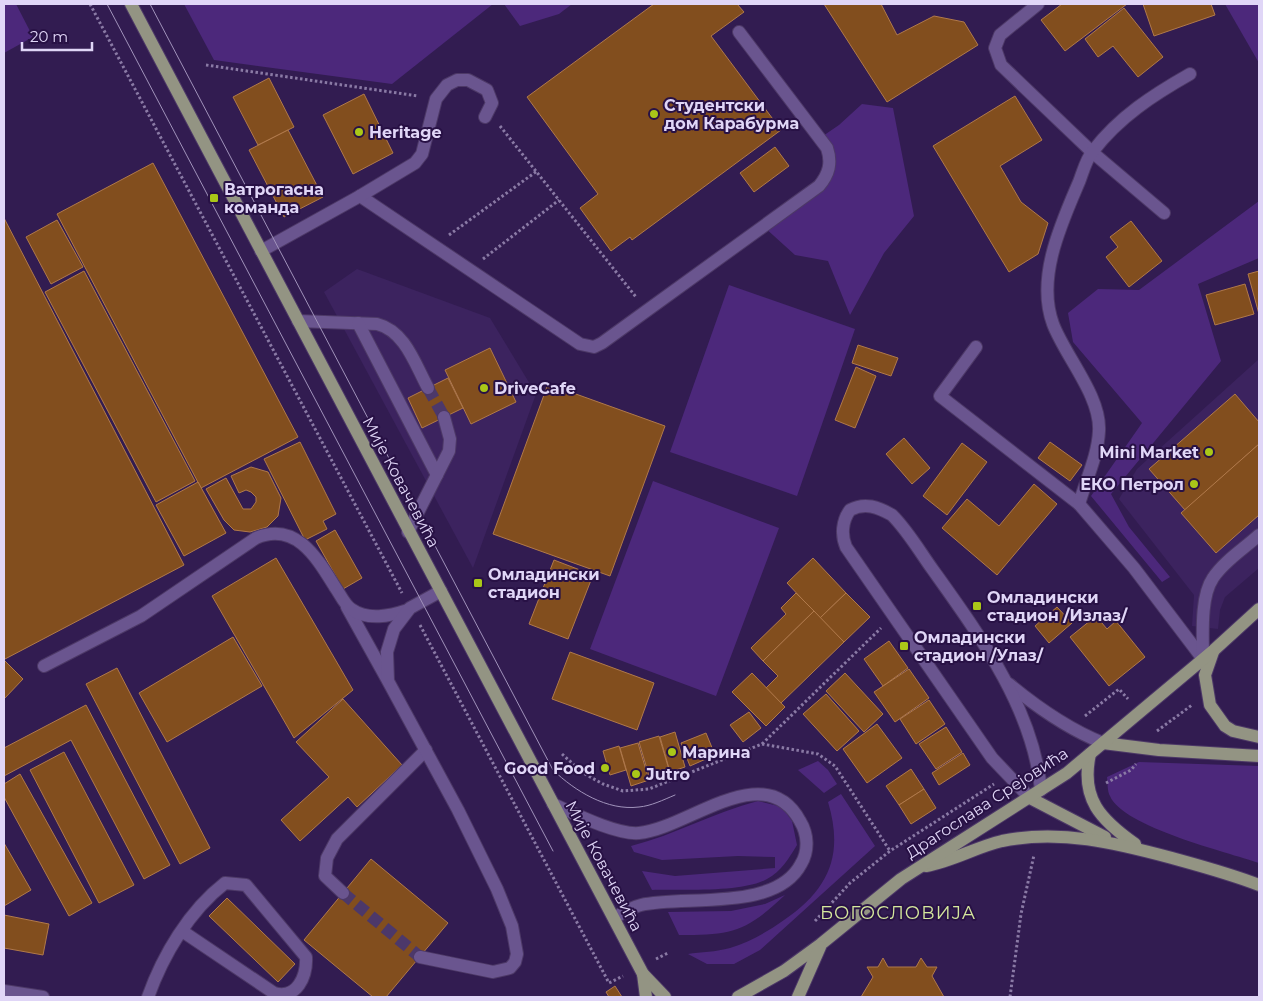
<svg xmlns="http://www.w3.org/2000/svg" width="1263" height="1001" viewBox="0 0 1263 1001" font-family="Montserrat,sans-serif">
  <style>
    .built { fill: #3c235f }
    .green { fill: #4c287b }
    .building { fill: #824e1e; stroke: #b0794a }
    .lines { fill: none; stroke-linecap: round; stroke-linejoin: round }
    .minor-tunnel { stroke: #4c386a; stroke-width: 12; stroke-dasharray: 12 6; stroke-linecap: butt }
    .minor-casing { stroke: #4d3967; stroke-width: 14 }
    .major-casing { stroke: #4d3967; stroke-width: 14 }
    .path { stroke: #8a7aa5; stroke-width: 3; stroke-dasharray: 2.5 2.5; stroke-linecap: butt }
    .minor { stroke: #6a558f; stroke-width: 12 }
    .major { stroke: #939483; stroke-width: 12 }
    .tram { stroke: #a193bb; stroke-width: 1 }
    .poi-dot { fill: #aac718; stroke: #281145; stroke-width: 2 }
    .labels { text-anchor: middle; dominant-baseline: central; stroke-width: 4; stroke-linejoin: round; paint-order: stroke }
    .poi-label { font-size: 16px; font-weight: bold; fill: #e0d6f7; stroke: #281145; text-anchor: start }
    .street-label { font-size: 16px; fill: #e0d6f7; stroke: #281145 }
    .neighbourhood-label { font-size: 18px; letter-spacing: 1px; fill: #d5e89d; stroke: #281145 }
  </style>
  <rect width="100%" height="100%" fill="#321c51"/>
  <!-- built -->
  <g class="built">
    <polygon points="357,269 490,318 536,394 473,568 324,292"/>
    <polygon points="1259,359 1259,568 1225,597 1220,610 1218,629 1192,626 1194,595 1119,499 1137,469"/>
  </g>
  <!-- green -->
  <g class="green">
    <polygon points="4,4 16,4 33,37 4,53"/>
    <polygon points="184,4 493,4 392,84 214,60"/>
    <polygon points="504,4 572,4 559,14 520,26"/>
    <polygon points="1225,4 1259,4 1259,63"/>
    <polygon points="862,104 893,108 914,216 884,253 850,315 828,261 795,255 763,226 819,186 830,158 820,138 839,125"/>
    <polygon points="1259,201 1259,258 1198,284 1221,361 1111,494 1129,527 1170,577 1162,582 1091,496 1142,423 1073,342 1068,313 1098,289 1139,290"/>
    <polygon points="729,285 855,329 797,496 670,452"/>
    <polygon points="653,481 779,528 716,696 590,649"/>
    <polygon points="818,761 828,770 837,784 824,793 798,770"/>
    <path d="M1139,762L1259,766V863C1227,852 1123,827 1110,796C1107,791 1108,783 1107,777Z"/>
    <path d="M841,794L875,846L760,950L734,964H707L688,954C701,952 716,952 730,948C750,942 767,932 784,920C829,889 844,855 828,802Z"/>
    <path d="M758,801L782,807L792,821L797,845C789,858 781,872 767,879C742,893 681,889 652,890L642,871L675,876L775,868V857L738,856L662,860L634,852L631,846C675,835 714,812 758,801Z"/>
    <path d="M785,895C746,932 732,935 679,935L668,912L731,911L765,904Z"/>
  </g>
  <!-- building -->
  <g class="building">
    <polygon points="654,4 737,4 744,12 711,36 781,130 632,240 630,237 611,251 580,208 598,194 527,97"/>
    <polygon points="824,4 881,4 897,35 934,16 964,22 978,45 887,102"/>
    <polygon points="1062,4 1127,4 1065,51 1041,20"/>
    <polygon points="1143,4 1211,4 1215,15 1154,36"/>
    <polygon points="1124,8 1163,57 1138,77 1113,46 1098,57 1085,39"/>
    <polygon points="269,78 294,127 258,145 233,97"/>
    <polygon points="364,94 393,153 353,174 323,115"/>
    <polygon points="1015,96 1042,140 1000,166 1021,202 1048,223 1038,254 1009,272 933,146"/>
    <polygon points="288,130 323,197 284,217 249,150"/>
    <polygon points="775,147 789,166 754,192 740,173"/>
    <polygon points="153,163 298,437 201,488 57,214"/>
    <polygon points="4,218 184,565 5,659 4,656"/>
    <polygon points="57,220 83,267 51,284 26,237"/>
    <polygon points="1131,221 1162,261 1129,287 1106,257 1118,247 1110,237"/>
    <polygon points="84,271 195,481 156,502 45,292"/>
    <polygon points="1259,271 1259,314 1248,274"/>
    <polygon points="1245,284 1254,314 1215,325 1206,295"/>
    <polygon points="858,345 898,358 891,376 852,363"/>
    <polygon points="490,348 516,402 471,424 445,370"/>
    <polygon points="856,367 876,376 855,428 835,420"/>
    <polygon points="448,378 463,408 422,428 408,398"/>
    <polygon points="548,384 665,426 610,576 493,534"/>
    <polygon points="1235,394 1259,422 1259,444 1185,510 1149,469"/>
    <polygon points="904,438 930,468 912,484 886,454"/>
    <polygon points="300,442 336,514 323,521 327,529 305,540 264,459"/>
    <polygon points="1050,442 1082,465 1070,481 1038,458"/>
    <polygon points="962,443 987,462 947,515 923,496"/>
    <polygon points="1259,444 1259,515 1216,553 1181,513"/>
    <polygon points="251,467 268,472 281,498 278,516 267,527 250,532 234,530 224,520 206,489 226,478 243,509 251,509 256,502 256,497 251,492 246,490 239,493 231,476"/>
    <polygon points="198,482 226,533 184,556 156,505"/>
    <polygon points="1034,484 1057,504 997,575 942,528 967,499 999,526"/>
    <polygon points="335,530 362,578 343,589 316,541"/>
    <polygon points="276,558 353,690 294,738 212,596"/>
    <polygon points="813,558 846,593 820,618 787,583"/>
    <polygon points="554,560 593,575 568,639 529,624"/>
    <polygon points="796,593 814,611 763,661 751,648 786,614 781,608"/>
    <polygon points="846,593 870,617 844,642 820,618"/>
    <polygon points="1057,607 1072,623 1049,643 1035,626"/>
    <polygon points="814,611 844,642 781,703 766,688 778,676 763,661"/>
    <polygon points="1096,616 1107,629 1116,621 1145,657 1109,686 1070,637"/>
    <polygon points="233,637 262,686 167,742 139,693"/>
    <polygon points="889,641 908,668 883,686 864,659"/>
    <polygon points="570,652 654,683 637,730 552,699"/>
    <polygon points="4,660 23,679 4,699"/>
    <polygon points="117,668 210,848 180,864 86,684"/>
    <polygon points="909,669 929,698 895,722 874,692"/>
    <polygon points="752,673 785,707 766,726 732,692"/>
    <polygon points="845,673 883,714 864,732 826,691"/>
    <polygon points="826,694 859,731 837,751 803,714"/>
    <polygon points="343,699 402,765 357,807 348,797 300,841 281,820 329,777 296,742"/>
    <polygon points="929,700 945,724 916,744 900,719"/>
    <polygon points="86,705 170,865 144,879 71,740 4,776 4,748"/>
    <polygon points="749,712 761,728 743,742 730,725"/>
    <polygon points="877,724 902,758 867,783 843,749"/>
    <polygon points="946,727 962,752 936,769 919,744"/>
    <polygon points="675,732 685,767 670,772 660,737"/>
    <polygon points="706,733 715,755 690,766 681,743"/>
    <polygon points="659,736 670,773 650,779 639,742"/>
    <polygon points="638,743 649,780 631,786 620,748"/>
    <polygon points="619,746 626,770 610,775 603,751"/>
    <polygon points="64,752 134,885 99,903 30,770"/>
    <polygon points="963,753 970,765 939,785 932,773"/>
    <polygon points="911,769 924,789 899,805 886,786"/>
    <polygon points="20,774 92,903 69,916 4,797 4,784"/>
    <polygon points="924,789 936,808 911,824 899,805"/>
    <polygon points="4,843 31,890 4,906"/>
    <polygon points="371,859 448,923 386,997 373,997 304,940"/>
    <polygon points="227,898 295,964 278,982 209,916"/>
    <polygon points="4,915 49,924 43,955 4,948"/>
    <polygon points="883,958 888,967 916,967 921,958 927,967 937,967 932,976 944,997 861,997 873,977 867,967 878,967"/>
    <polygon points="615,986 622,997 609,997 606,992"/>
  </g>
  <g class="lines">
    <!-- minor-tunnel -->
    <g class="minor-tunnel">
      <polyline points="428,388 444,417"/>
      <polyline points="343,893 420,957"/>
    </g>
    <defs>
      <g id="minor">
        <polyline points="1038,4 1000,35 995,48 1001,65 1092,152 1164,213"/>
        <path d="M360,196L580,344L594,347L602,343L819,186C829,174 832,163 827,148L739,32"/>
        <polyline points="261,251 360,196 415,163 422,154 436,99 447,85 457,80 468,80 487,90 492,103 485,117"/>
        <path d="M298,321L377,324C405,331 415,364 428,388"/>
        <polyline points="358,323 437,475"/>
        <polyline points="976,347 940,396 1079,504 1134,568 1203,659"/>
        <path d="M1079,504C1086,480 1098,455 1099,431C1101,396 1065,356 1053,324C1036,278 1061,224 1079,182C1083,172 1086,159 1093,151C1119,117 1153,95 1190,74"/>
        <polyline points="408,532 449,451 450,439 444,417"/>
        <polyline points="347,607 387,679"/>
        <path d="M1203,659C1203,636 1200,597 1213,578C1224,561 1245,548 1259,535"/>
        <path d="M44,666L141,616L256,538C296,521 317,558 335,587C340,594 344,604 351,609C368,621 390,616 408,610"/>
        <path d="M1009,684C1038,708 1068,729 1103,743"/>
        <path d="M1030,798L992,758L846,547C841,535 842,521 850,510C865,502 878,507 892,515C908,531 920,552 933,570C980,636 1033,708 1041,790"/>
        <path d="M553,804C575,814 617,835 639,833C687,829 765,756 800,821C808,834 809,851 801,864C776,912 685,895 641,905C632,907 622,913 614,918"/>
        <polyline points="343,893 325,876 327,858 337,839 426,750"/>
        <polyline points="420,957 493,972 510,968 515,962 517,954 512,926 497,889 458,810 388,681 387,652 394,629 410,608 441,591"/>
        <polyline points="4,991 43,997"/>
        <path d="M148,997C163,955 189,911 225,883L246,885L306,957C307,976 297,1000 274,993L182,931"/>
      </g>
      <g id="major">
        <polyline points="131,4 643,974 665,997"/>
        <polyline points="1213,652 1205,675 1210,705 1225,726 1233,731 1259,737"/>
        <polyline points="1103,743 1159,750 1259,756"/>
        <path d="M1090,754C1080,799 1101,820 1135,844"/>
        <polyline points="1030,798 1105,837"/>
        <path d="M926,866C953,861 976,847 1002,841C1060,829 1116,843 1172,858C1201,866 1231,874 1259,885"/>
        <polyline points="643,974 646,997"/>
        <polyline points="738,997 784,971 821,944 901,879 1067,773 1214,650 1259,609"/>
        <polyline points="798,997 820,947"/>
      </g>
    </defs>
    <!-- minor casing -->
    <use href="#minor" class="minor-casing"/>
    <!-- major casing -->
    <use href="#major" class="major-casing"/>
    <!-- path -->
    <g class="path">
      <polyline points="90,4 402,593"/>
      <polyline points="206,65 418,96"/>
      <polyline points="500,126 636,297"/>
      <polyline points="449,235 537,171"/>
      <polyline points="483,259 559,200"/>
      <polyline points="420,625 609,983 623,976"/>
      <polyline points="1085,716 1119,689 1128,699"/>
      <polyline points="1157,731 1192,705"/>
      <polyline points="762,744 881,628"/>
      <polyline points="562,754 583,773 603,784 623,791 649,789 762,744 818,754 835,766 890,851"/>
      <polyline points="1106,783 1131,770 1136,764"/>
      <polyline points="815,921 850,883 890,851 994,784"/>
      <polyline points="656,959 668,953"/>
      <polyline points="1010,997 1021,914 1034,855"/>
    </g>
    <!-- minor -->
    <use href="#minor" class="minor"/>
    <!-- major -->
    <use href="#major" class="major"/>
    <!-- tram -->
    <g class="tram">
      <polyline points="107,4 553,851"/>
      <path d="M150,4L553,770C575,791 607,811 639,807C651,806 663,800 675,795"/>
    </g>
  </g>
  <!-- markers -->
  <g class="poi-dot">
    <circle cx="654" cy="114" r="5"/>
    <circle cx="359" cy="132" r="5"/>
    <rect x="209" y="193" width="10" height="10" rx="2.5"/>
    <circle cx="484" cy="388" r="5"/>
    <circle cx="1209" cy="452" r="5"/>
    <circle cx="1194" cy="484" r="5"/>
    <rect x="473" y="578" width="10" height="10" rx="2.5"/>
    <rect x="972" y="601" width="10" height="10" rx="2.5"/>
    <rect x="899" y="641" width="10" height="10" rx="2.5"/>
    <circle cx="672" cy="752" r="5"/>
    <circle cx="605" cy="768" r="5"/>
    <circle cx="636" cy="774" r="5"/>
  </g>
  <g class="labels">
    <!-- poi labels -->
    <g class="poi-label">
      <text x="664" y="105">Студентски<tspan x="664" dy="18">дом Карабурма</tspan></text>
      <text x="369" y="132">Heritage</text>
      <text x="224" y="189">Ватрогасна<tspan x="224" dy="18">команда</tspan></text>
      <text x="494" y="388">DriveCafe</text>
      <text x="1199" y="452" text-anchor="end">Mini Market</text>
      <text x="1184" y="484" text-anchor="end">ЕКО Петрол</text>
      <text x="488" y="574">Омладински<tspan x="488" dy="18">стадион</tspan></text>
      <text x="987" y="597">Омладински<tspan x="987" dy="18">стадион /Излаз/</tspan></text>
      <text x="914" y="637">Омладински<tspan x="914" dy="18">стадион /Улаз/</tspan></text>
      <text x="682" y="752">Марина</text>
      <text x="595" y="768" text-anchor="end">Good Food</text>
      <text x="646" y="774">Jutro</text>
    </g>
    <!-- street labels -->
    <g class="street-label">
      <text transform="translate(401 482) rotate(62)">Мије Ковачевића</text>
      <text transform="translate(987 803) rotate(-33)">Драгослава Срејовића</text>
      <text transform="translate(604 866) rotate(62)">Мије Ковачевића</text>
    </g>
    <!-- neighbourhood labels -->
    <g class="neighbourhood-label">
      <text x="898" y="913">БОГОСЛОВИЈА</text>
    </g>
  </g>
  <!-- border -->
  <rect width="1263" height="1001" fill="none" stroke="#e0d6f7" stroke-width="10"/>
  <!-- scale -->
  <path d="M22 42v8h70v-8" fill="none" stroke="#e0d6f7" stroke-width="2.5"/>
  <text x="30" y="42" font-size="15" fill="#e0d6f7" stroke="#281145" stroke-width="4" paint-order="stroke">20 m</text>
</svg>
